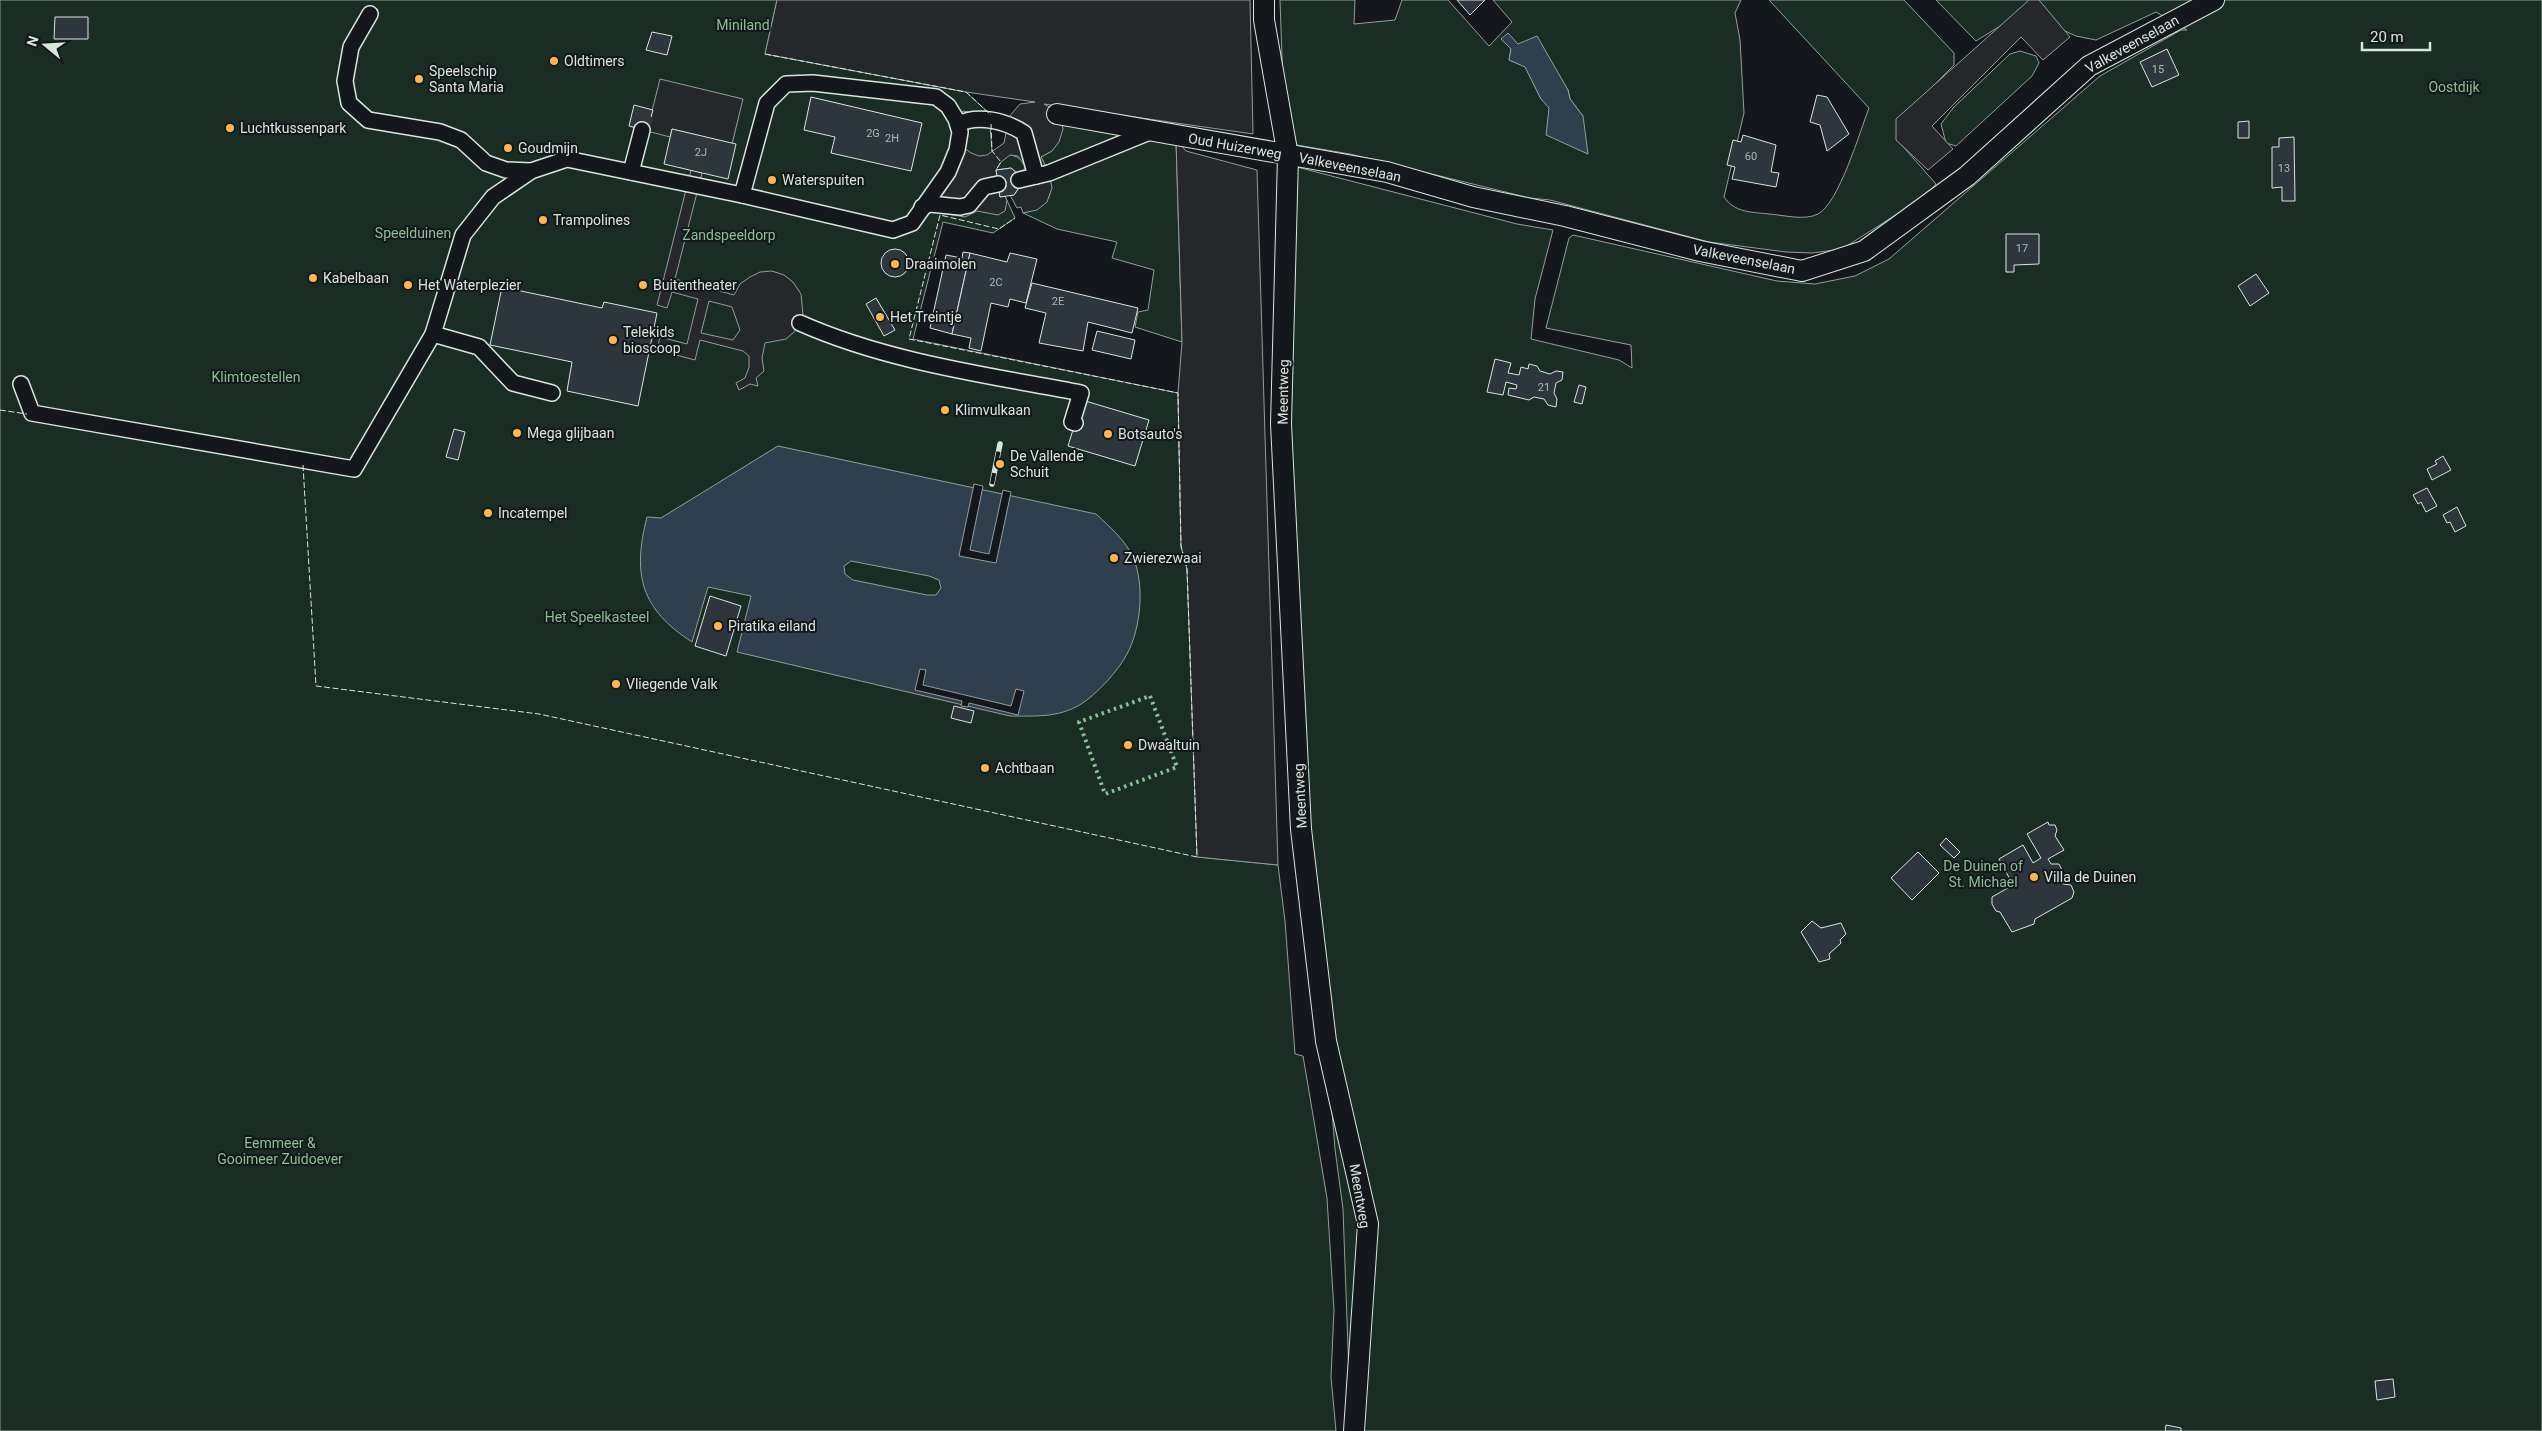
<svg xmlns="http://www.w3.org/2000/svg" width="2542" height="1431" viewBox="0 0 2542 1431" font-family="Roboto,sans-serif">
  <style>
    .green { fill: #1a2d24; stroke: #939e99; fill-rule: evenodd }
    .parking { fill: #24282b; stroke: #939e99; fill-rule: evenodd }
    .water { fill: #2f3f4d; stroke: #939e99; fill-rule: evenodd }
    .pier { fill: #14181c; stroke: #939e99 }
    .building { fill: #2c363c; stroke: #d8e6dc }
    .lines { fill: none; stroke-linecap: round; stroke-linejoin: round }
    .pedestrian-tunnel { stroke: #313739; stroke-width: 15; stroke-dasharray: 15 8; stroke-linecap: butt }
    .pedestrian-casing { stroke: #d8e6dc; stroke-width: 18 }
    .minor-casing { stroke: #d8e6dc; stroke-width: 22 }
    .pedestrian { stroke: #14181c; stroke-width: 15 }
    .minor { stroke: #14181c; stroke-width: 20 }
    .rail-casing { stroke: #d8e6dc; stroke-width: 5.5 }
    .rail { stroke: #14181c; stroke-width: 4; stroke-dasharray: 11; stroke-linecap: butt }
    .hedge { stroke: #8ac095; stroke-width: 4; stroke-dasharray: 2.5 4; stroke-linecap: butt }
    .fence { stroke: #d8e6dc; stroke-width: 1; stroke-dasharray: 6 2.5; stroke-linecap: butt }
    .poi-dot { fill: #ffb74d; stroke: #14181c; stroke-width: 2 }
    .labels { text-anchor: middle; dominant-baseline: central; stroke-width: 4; stroke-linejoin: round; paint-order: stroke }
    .number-label { font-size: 11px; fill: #adbab4 }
    .park-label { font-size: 14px; fill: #8ac095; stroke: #14181c }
    .street-label { font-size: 14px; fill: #d8e6dc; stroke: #14181c }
    .poi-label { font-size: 14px; fill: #d8e6dc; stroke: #14181c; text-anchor: start }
  </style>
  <rect width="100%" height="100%" fill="#14181c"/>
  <!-- green -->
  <g class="green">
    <path d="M0,0H777L765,54L966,92L993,117L990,126L992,151C1007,155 1021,153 1026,168L1018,174L1011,168L996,170L1000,197L1005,196L1015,218L993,233L943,222L913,339L1178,393L1181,546L1187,569L1198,857L1278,865L1285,921L1295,1054L1303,1056L1327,1198L1334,1310L1331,1377L1336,1431H0Z"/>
    <path d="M1280,0H1355L1354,24L1395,20L1402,0H1448L1489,46L1512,22L1493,0H1741L1735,13L1740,40L1744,113L1724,197C1735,213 1752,212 1769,214C1784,215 1804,221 1818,214C1839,203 1860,131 1869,108L1769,0H1904L1954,53V65L1904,115L1899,142L1936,184L1927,195L1842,249L1812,253L1786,252L1709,242L1550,200L1530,198L1350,154L1285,143ZM1536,37L1568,90L1570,99L1583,116L1550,108L1541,99L1525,66L1509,60L1511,49Z"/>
    <polygon points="1936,0 2542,0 2542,1431 1351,1431 1343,1209 1335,1149 1302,737 1285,401 1289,165 1517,224 1553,230 1535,299 1531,339 1619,360 1632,368 1631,345 1546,328 1569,238 1573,235 1777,281 1815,284 1855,276 1889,259 2100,76 2181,30 2187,30 2156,12 2096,40 2076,36 2041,20 2005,23 1976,41"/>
    <polygon points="2020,51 2036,56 2039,63 2032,76 1956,146 1946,143 1941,124 1953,108 2010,54"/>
    <path d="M1061,119L1176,140L1182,342L1135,327L1138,312L1148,310L1154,270L1112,258L1117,242L1057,229L1023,213C1058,206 1055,183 1041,157L1052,151Z"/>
  </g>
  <!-- parking -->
  <g class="parking">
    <path d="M777,0H1250L1253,134L1044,104L1053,109L1061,119L1063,129L1059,142L1052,151L1041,157L1049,173L1052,188L1047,202L1037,210L1023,213L1021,207L1017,208L1010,195H1014L1020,187L1018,174L1026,168L1018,156L1010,155L1001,162L996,170L1000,197L1005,196L1007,201L1005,211L998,215L977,211L965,217L930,211L917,204L949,157L956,131L953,122L963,111L1007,119L1020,104L1035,102L966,92L765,54ZM977,124L1001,129L1006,133L1004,143L987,155L979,156L971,153L964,148L965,133L970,127Z"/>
    <polygon points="2029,0 2039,0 2070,37 2043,60 2021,37 1932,126 1953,149 1928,170 1896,140 1896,119"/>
    <polygon points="660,79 743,99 732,144 672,129 670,137 647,131"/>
    <polygon points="1176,140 1186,151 1257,170 1278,865 1197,857 1187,569 1181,546 1178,393 1182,342"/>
    <path d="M691,170L702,173L675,279L734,295L740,284L750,277L760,272L772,271L784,275L793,282L801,294L803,315L794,332L786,339L765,343L762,358L764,371L756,378L758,386L750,384L739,390L736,383L745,378L749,367V356L743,351L700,340L695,360L657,350L660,337L687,344L698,299L672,292L667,308L657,305ZM709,301L732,307L740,330L733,340L701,333Z"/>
  </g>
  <!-- water -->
  <g class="water">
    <polygon points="1508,33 1518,44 1537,36 1568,90 1570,99 1583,116 1588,154 1546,135 1549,108 1541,99 1525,67 1509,60 1511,49 1501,39"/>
    <path d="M778,446L1096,514C1110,527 1125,540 1133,557C1145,585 1141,628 1127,654C1119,670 1096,695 1081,704C1059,718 1034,716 1010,716L737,652L751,596L708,587L692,642C641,609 632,575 647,517L661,518ZM851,561L929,576L939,580L941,588L936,595H927L853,580L845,574L844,566Z"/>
  </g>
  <!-- pier -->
  <g class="pier">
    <polygon points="974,484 983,486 970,550 989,554 1003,490 1011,492 996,563 959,556"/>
    <polygon points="920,669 926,670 923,685 1011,706 1016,689 1024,691 1018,715 969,703 968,707 961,706 962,701 915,690"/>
  </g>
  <!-- building -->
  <g class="building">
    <polygon points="1457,0 1485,0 1470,15"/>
    <polygon points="55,17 88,17 88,39 54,39"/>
    <polygon points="652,32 672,36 667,55 646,50"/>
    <polygon points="2167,49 2179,75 2152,87 2140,62"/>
    <polygon points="1817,95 1827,97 1849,134 1827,151 1820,125 1810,122"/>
    <polygon points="811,97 922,123 911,171 831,153 835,137 804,130"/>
    <polygon points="634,105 653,110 647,131 629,126"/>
    <polygon points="2249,121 2249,138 2238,138 2238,122"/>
    <polygon points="672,129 736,144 728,179 664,164"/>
    <polygon points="1743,135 1776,145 1771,172 1779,173 1776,187 1732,179 1735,167 1727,165 1732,144 1733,140 1741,142"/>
    <polygon points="2294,137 2295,201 2282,201 2282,187 2272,188 2272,147 2279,147 2279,138"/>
    <polygon points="1011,168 1018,174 1020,186 1014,195 1000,197 996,170"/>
    <polygon points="2006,234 2039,234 2039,264 2014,265 2014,272 2006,272"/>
    <circle cx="895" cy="263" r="14"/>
    <polygon points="963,252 970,253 952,334 930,328 946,255 962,258"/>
    <polygon points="970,253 1007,262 1010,253 1037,259 1026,303 1010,299 1008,307 991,303 981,351 969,348 971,338 952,334"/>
    <polygon points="2256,274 2269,293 2250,306 2238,286"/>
    <polygon points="1032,283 1138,308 1132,333 1088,322 1083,351 1039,343 1046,313 1025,308"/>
    <polygon points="502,287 602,308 604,302 657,313 638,406 567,391 572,362 490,345"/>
    <polygon points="876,298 895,330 884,336 866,304"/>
    <polygon points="1097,331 1135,340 1131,359 1092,350"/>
    <polygon points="1495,359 1511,363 1508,373 1519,375 1521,367 1528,369 1529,364 1537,366 1540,371 1550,374 1556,371 1563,372 1562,380 1556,383 1554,393 1557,399 1556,407 1548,405 1544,399 1534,397 1529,400 1508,395 1509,388 1516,389 1517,385 1506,382 1503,395 1487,392"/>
    <polygon points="1579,385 1586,387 1582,404 1574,402"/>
    <polygon points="1082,400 1149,420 1135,466 1068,446"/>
    <polygon points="454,429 465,432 458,460 446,457"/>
    <polygon points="2443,456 2451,470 2432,480 2427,469 2437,464 2435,461"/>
    <polygon points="2427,488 2437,506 2426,512 2421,502 2418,504 2413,495"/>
    <polygon points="2457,507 2466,526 2455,532 2450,522 2447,523 2443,515"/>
    <polygon points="710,596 741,606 726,656 695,646"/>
    <polygon points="954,706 974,711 971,723 951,718"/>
    <polygon points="2048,822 2049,825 2055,825 2057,830 2055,836 2064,850 2048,859 2051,864 2059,864 2062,870 2059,877 2063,884 2071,885 2074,892 2072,898 2035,919 2034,924 2012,932 2000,912 1996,911 1992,904 1992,897 2013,885 1999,859 2023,845 2033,863 2041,858 2027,834"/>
    <polygon points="1946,838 1960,852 1954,858 1940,845"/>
    <polygon points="1918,852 1939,873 1912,900 1891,878"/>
    <polygon points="1812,921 1821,928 1841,923 1846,934 1840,940 1841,943 1829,954 1830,959 1819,962 1801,932"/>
    <polygon points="2393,1379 2395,1397 2377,1400 2375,1381"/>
    <polygon points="2166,1425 2181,1428 2181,1431 2165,1431"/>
  </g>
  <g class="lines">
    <!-- pedestrian-tunnel -->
    <g class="pedestrian-tunnel">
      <polyline points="642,130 648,108"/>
      <polyline points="697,171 705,138"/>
      <polyline points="998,184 1019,180"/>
    </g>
    <defs>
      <g id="pedestrian">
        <polyline points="370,14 351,47 345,81 349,103 368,120 440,132 461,140 486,163 506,170 531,171"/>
        <polygon points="813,83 936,97 948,106 956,119 960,132 957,150 948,172 912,223 893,230 742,195 767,103 786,84"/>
        <path d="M958,124C978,114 1006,121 1024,133L1036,176"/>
        <polyline points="631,172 642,130"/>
        <polyline points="1019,180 1049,173 1152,131"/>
        <polyline points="922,207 930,204 960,207 969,205 984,187 998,184"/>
        <path d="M800,323C888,362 987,375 1081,393L1072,422L1075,423"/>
        <polyline points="21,384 32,413 354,469 433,334"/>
        <polyline points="552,393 513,383 479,347 433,334 463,235 493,197 531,171 567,159 742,195"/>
      </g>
      <g id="minor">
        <polyline points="1264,0 1264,20 1288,156 1281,424 1301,829 1326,1041 1368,1224 1354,1431"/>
        <polyline points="1057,114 1387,172 1473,197 1565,216 1700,251 1802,271 1864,251 1967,176 2089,66 2214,0"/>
      </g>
    </defs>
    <!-- pedestrian casing -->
    <use href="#pedestrian" class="pedestrian-casing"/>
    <!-- minor casing -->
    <use href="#minor" class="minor-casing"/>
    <!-- pedestrian -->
    <use href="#pedestrian" class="pedestrian"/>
    <!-- minor -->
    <use href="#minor" class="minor"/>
    <defs>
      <polyline id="rail" points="992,484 1000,444"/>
    </defs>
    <!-- rail casing -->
    <use href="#rail" class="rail-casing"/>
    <!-- rail -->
    <use href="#rail" class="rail"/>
    <!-- hedge -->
    <polygon class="hedge" points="1150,696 1177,767 1105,794 1079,722"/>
    <!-- fence -->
    <g class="fence">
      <polyline points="765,54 966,92 991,115"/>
      <polyline points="991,124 992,151 1001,162 996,170"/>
      <polyline points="0,410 27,414"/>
      <polyline points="303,465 316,686 539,714 1197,857 1187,569 1181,546 1178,393 909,339 940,215 999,229 1015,218"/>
    </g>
  </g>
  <!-- markers -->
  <g class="poi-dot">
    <circle cx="554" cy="61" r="5"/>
    <circle cx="419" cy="79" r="5"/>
    <circle cx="230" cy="128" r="5"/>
    <circle cx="508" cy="148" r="5"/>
    <circle cx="772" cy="180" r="5"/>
    <circle cx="543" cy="220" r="5"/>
    <circle cx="895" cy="264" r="5"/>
    <circle cx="313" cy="278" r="5"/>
    <circle cx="408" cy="285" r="5"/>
    <circle cx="643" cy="285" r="5"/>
    <circle cx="880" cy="317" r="5"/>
    <circle cx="613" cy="340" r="5"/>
    <circle cx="945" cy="410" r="5"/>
    <circle cx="517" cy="433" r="5"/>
    <circle cx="1108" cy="434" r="5"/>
    <circle cx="1000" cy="464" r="5"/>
    <circle cx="488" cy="513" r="5"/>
    <circle cx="1114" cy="558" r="5"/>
    <circle cx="718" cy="626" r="5"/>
    <circle cx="616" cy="684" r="5"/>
    <circle cx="1128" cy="745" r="5"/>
    <circle cx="985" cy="768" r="5"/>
    <circle cx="2034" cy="877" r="5"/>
  </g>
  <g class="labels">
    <!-- number labels -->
    <g class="number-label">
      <text x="2158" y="69">15</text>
      <text x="873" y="133">2G</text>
      <text x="892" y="138">2H</text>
      <text x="701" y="152">2J</text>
      <text x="1751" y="156">60</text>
      <text x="2284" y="168">13</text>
      <text x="2022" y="248">17</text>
      <text x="996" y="282">2C</text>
      <text x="1058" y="301">2E</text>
      <text x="1544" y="387">21</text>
    </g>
    <!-- park labels -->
    <g class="park-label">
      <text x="743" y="25">Miniland</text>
      <text x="2454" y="87">Oostdijk</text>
      <text x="413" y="233">Speelduinen</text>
      <text x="729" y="235">Zandspeeldorp</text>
      <text x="256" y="377">Klimtoestellen</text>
      <text x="597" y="617">Het Speelkasteel</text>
      <text x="1983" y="866">De Duinen of<tspan x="1983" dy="16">St. Michael</tspan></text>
      <text x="280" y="1143">Eemmeer &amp;<tspan x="280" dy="16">Gooimeer Zuidoever</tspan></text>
    </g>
    <!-- street labels -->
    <g class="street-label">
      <text transform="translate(2132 44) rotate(-29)">Valkeveenselaan</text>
      <text transform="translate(1235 146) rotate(10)">Oud Huizerweg</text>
      <text transform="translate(1350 167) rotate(11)">Valkeveenselaan</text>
      <text transform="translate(1744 259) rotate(11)">Valkeveenselaan</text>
      <text transform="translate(1283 392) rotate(-89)">Meentweg</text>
      <text transform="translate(1300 796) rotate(-93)">Meentweg</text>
      <text transform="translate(1360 1196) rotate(80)">Meentweg</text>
    </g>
    <!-- poi labels -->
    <g class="poi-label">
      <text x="564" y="61">Oldtimers</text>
      <text x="429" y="71">Speelschip<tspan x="429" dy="16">Santa Maria</tspan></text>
      <text x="240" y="128">Luchtkussenpark</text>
      <text x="518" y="148">Goudmijn</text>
      <text x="782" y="180">Waterspuiten</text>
      <text x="553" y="220">Trampolines</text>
      <text x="905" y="264">Draaimolen</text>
      <text x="323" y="278">Kabelbaan</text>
      <text x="418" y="285">Het Waterplezier</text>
      <text x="653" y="285">Buitentheater</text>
      <text x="890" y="317">Het Treintje</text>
      <text x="623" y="332">Telekids<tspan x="623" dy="16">bioscoop</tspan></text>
      <text x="955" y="410">Klimvulkaan</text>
      <text x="527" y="433">Mega glijbaan</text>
      <text x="1118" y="434">Botsauto's</text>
      <text x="1010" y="456">De Vallende<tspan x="1010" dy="16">Schuit</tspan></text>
      <text x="498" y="513">Incatempel</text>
      <text x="1124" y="558">Zwierezwaai</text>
      <text x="728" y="626">Piratika eiland</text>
      <text x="626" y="684">Vliegende Valk</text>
      <text x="1138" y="745">Dwaaltuin</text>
      <text x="995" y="768">Achtbaan</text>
      <text x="2044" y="877">Villa de Duinen</text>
    </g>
  </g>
  <!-- north arrow -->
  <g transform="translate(45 45) rotate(288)" stroke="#14181c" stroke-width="4" paint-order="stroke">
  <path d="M0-4L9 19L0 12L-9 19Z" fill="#d8e6dc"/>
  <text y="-8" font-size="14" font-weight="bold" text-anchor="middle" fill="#d8e6dc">N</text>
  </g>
  <!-- scale -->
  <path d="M2362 42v8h68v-8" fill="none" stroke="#d8e6dc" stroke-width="2.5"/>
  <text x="2370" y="42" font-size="15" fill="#d8e6dc" stroke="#14181c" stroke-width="4" paint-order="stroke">20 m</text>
</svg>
